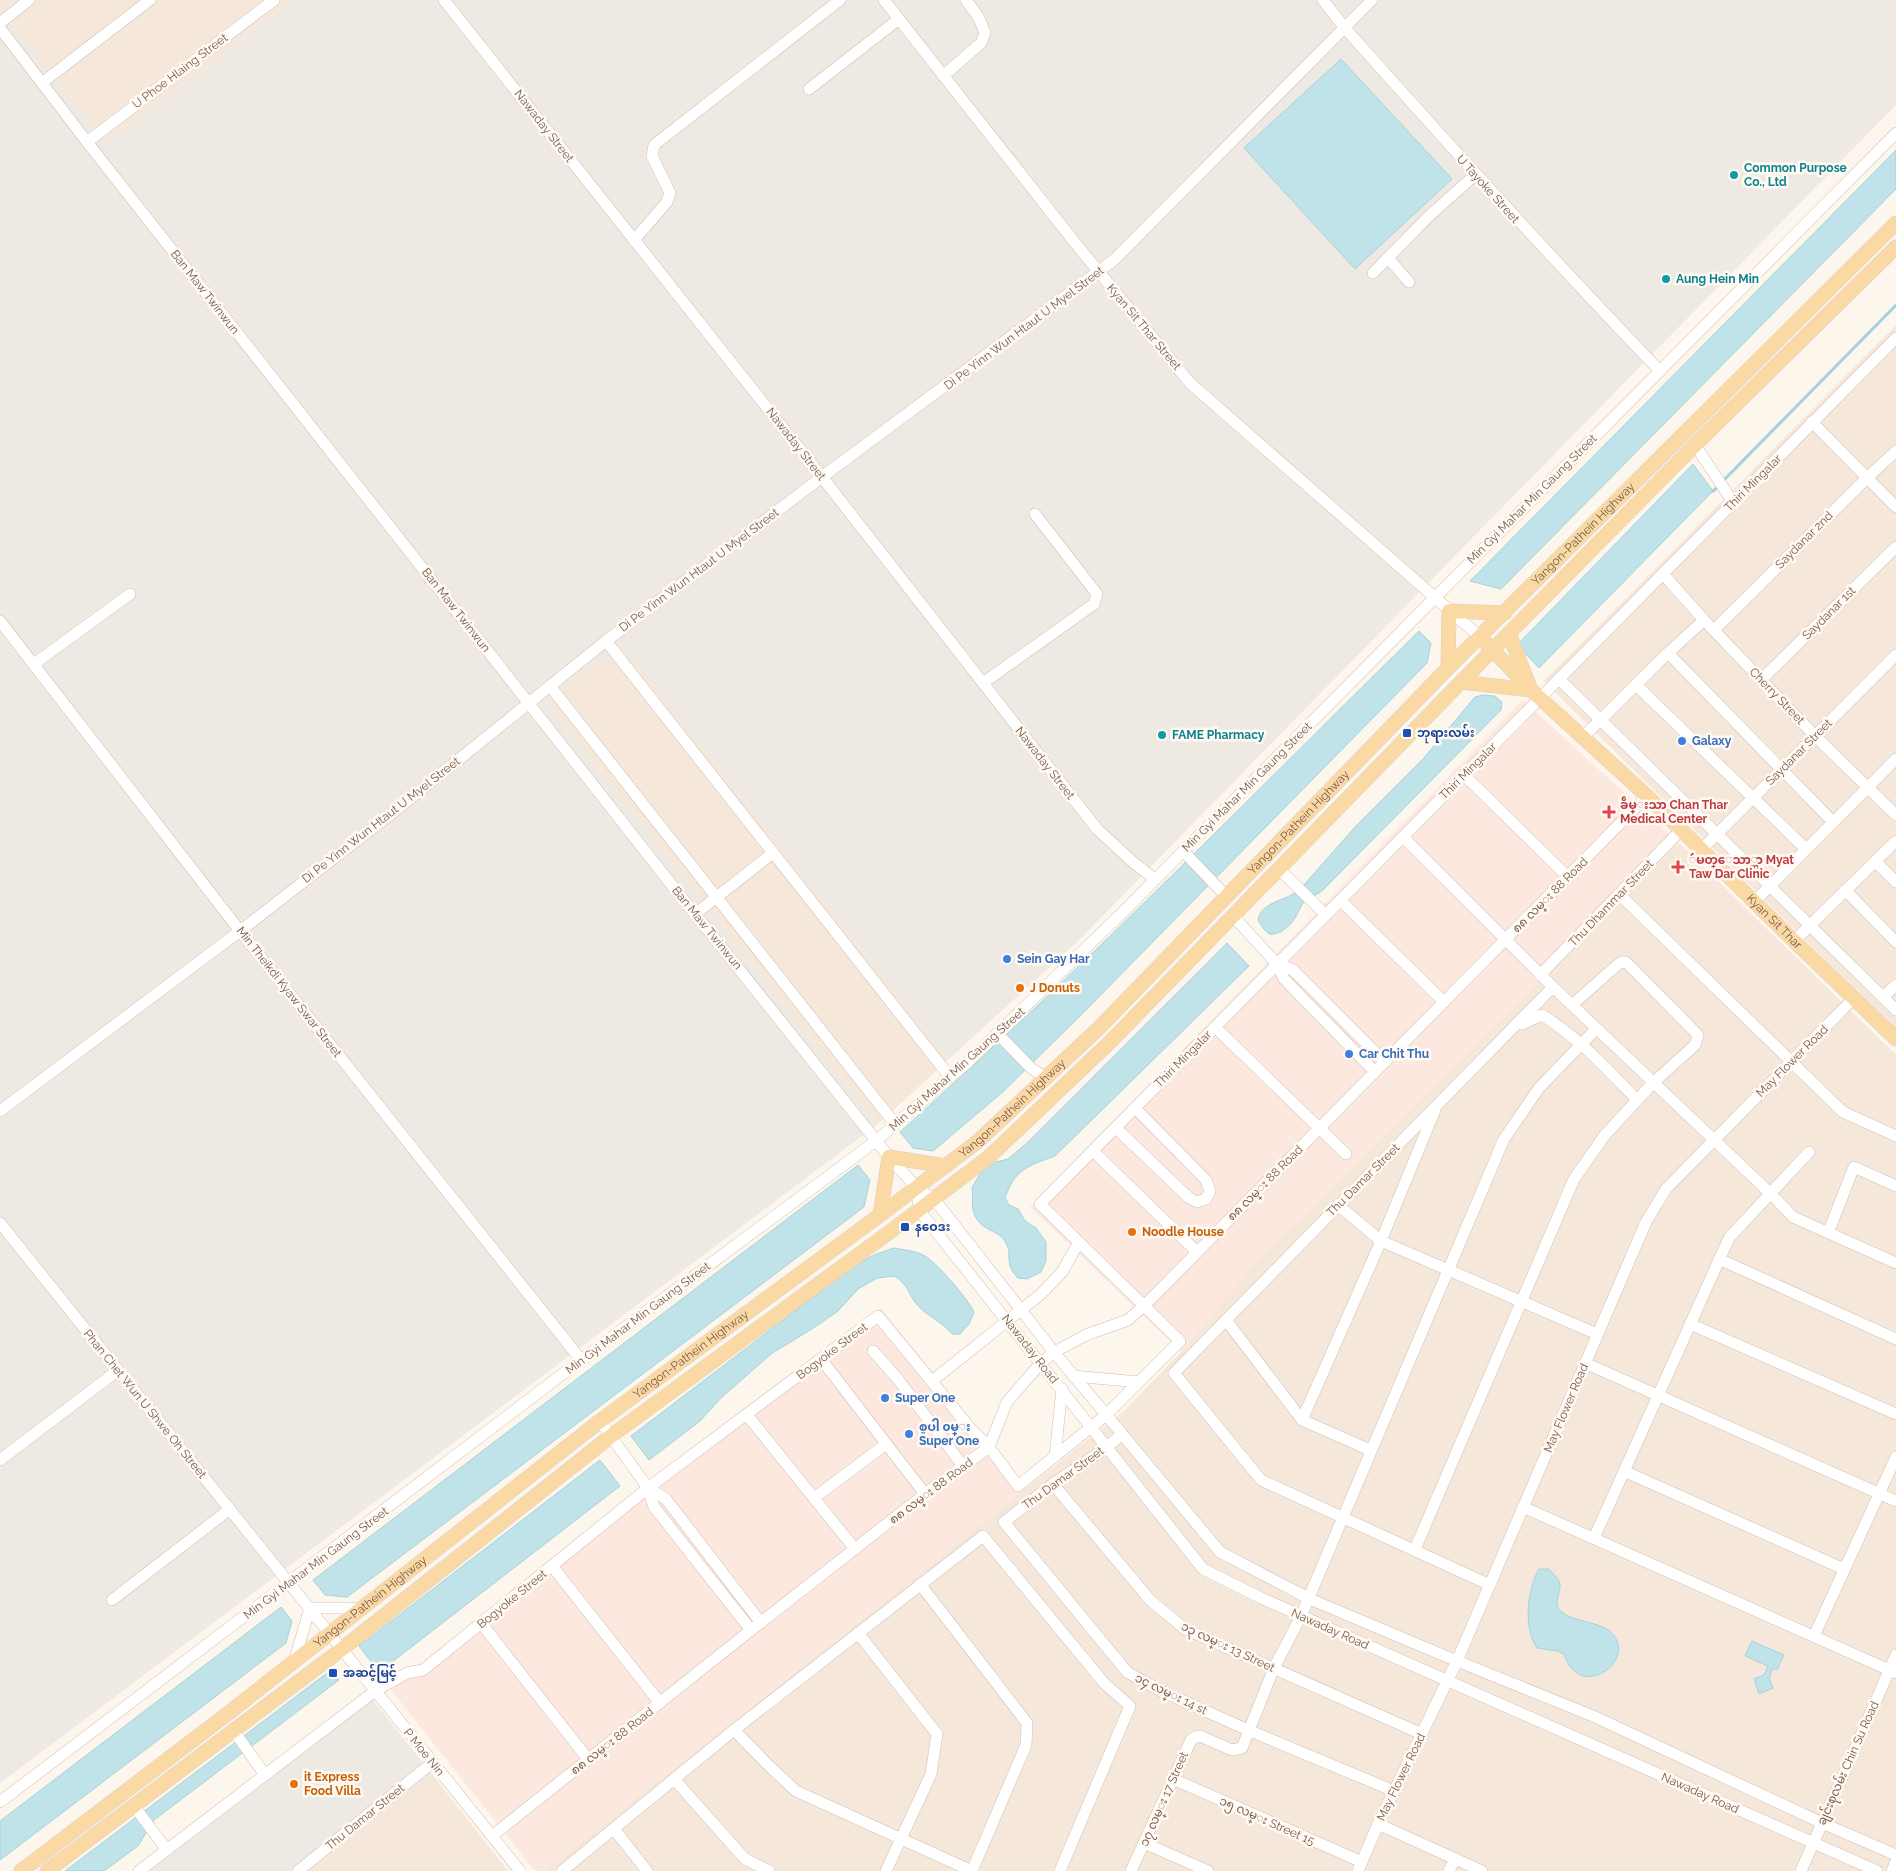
<svg xmlns="http://www.w3.org/2000/svg" width="1896" height="1871" viewBox="0 0 1896 1871" font-family="Raleway,'Noto Sans Myanmar',sans-serif">
  <style>
    .residential { fill: #f5e8da }
    .commercial { fill: #fde8e0 }
    .industrial { fill: #efe9e4 }
    .water { fill: #bfe3e8; stroke: #a5d3da }
    .lines { fill: none; stroke-linecap: round; stroke-linejoin: round }
    .stream { stroke: #a5d3da; stroke-width: 3 }
    .minor-casing { stroke: #d1beb0; stroke-width: 12 }
    .major-casing { stroke: #dad1cd; stroke-width: 15 }
    .minor { stroke: #fff; stroke-width: 11 }
    .major { stroke: #fbd9a5; stroke-width: 14 }
    .culture-dot { fill: #0f9aa8; stroke: #fffaf3; stroke-width: 2 }
    .transit-dot { fill: #1a4fb4; stroke: #fffaf3; stroke-width: 2 }
    .shop-dot { fill: #3f7fe0; stroke: #fffaf3; stroke-width: 2 }
    .health-dot { fill: #e0444e; stroke: #fffaf3; stroke-width: 2 }
    .food-dot { fill: #e8710a; stroke: #fffaf3; stroke-width: 2 }
    .labels { text-anchor: middle; dominant-baseline: central; stroke-width: 5; stroke-linejoin: round; paint-order: stroke }
    .street-label { font-size: 12px; fill: #7a5c4d; stroke: #fffaf3 }
    .culture-label { font-size: 12px; font-weight: bold; fill: #0d838f; stroke: #fffaf3; text-anchor: start }
    .transit-label { font-size: 12px; font-weight: bold; fill: #164399; stroke: #fffaf3; text-anchor: start }
    .shop-label { font-size: 12px; font-weight: bold; fill: #366cbe; stroke: #fffaf3; text-anchor: start }
    .health-label { font-size: 12px; font-weight: bold; fill: #be3a42; stroke: #fffaf3; text-anchor: start }
    .food-label { font-size: 12px; font-weight: bold; fill: #c56008; stroke: #fffaf3; text-anchor: start }
  </style>
  <rect width="100%" height="100%" fill="#fdf6ec"/>
  <!-- residential -->
  <g class="residential">
    <polygon points="0,0 294,0 107,142 0,8"/>
    <polygon points="1896,325 1896,1030 1544,681"/>
    <polygon points="621,645 948,1060 878,1124 546,701"/>
    <polygon points="1679,843 1892,1051 1896,1053 1896,1871 544,1871 1125,1410 1181,1352 1251,1267"/>
    <polygon points="431,1773 508,1871 309,1871"/>
  </g>
  <!-- commercial -->
  <g class="commercial">
    <polygon points="1523,700 1679,843 1251,1267 1181,1352 1030,1207"/>
    <polygon points="881,1308 1027,1488 544,1871 535,1871 391,1690"/>
  </g>
  <!-- industrial -->
  <g class="industrial">
    <polygon points="294,0 1896,0 1896,105 1078,941 948,1060 621,646 546,701 878,1124 0,1783 0,8 107,142"/>
    <polygon points="372,1699 431,1773 309,1871 148,1871"/>
  </g>
  <!-- water -->
  <g class="water">
    <polygon points="1341,59 1452,179 1355,269 1244,148"/>
    <polygon points="1896,150 1896,189 1501,589 1470,581"/>
    <polygon points="1693,464 1713,491 1539,668 1517,645"/>
    <path d="M1419,631L1431,643L1427,663L1084,1012L1004,1091L933,1151L913,1148L900,1132C1080,972 1248,799 1419,631Z"/>
    <path d="M1483,695L1495,696L1502,702L1501,710L1323,890C1316,896 1309,897 1303,903C1300,907 1300,910 1297,914C1293,924 1280,936 1269,934L1263,928L1258,920C1261,903 1282,901 1293,894C1297,892 1300,888 1303,886L1355,827L1423,759L1475,697Z"/>
    <path d="M1227,943L1249,966L1055,1156C1028,1166 1015,1169 1005,1198L1009,1205L1018,1209L1025,1221L1036,1228L1046,1242V1261L1041,1272L1027,1279L1018,1278C1003,1262 1013,1256 1006,1243C999,1229 984,1233 975,1216C970,1206 974,1197 972,1187L980,1174L996,1162L1008,1159L1028,1142Z"/>
    <polygon points="858,1165 870,1180 864,1207 347,1597 325,1595 313,1580"/>
    <path d="M894,1248C904,1250 916,1251 925,1256C938,1264 968,1299 974,1312L969,1324L960,1334H952C942,1321 924,1315 915,1302C906,1289 909,1287 895,1276L877,1278L858,1289L838,1311L815,1327L771,1354L721,1398L700,1421L649,1460L631,1436L853,1267L874,1255Z"/>
    <polygon points="600,1460 620,1486 379,1672 359,1646"/>
    <path d="M1539,1569H1549C1553,1574 1559,1578 1560,1585C1561,1594 1551,1604 1563,1613C1578,1624 1610,1621 1617,1641C1628,1667 1578,1699 1564,1654L1557,1651L1537,1648C1523,1627 1527,1590 1539,1569Z"/>
    <polygon points="281,1607 292,1621 286,1643 0,1860 0,1821"/>
    <polygon points="1752,1641 1784,1655 1777,1670 1773,1668 1769,1678 1773,1688 1759,1694 1754,1679 1764,1675 1768,1666 1745,1656"/>
    <polygon points="331,1670 339,1680 154,1820 138,1846 104,1871 65,1871"/>
  </g>
  <g class="lines">
    <!-- stream -->
    <g class="stream">
      <polyline points="1723,481 1896,305"/>
      <polyline points="1713,491 1719,486"/>
    </g>
    <defs>
      <g id="minor">
        <polyline points="444,0 822,477 1097,829 1134,863 1155,879"/>
        <polyline points="884,0 1076,244 1190,383 1480,637"/>
        <path d="M1323,0L1344,27C1448,144 1552,259 1660,371"/>
        <polyline points="0,23 29,0"/>
        <polyline points="0,28 87,142 671,884 889,1157 917,1188 934,1199 1054,1352 1220,1552 1312,1600 1457,1661 1593,1716 1822,1823 1896,1855"/>
        <polyline points="943,76 981,43 985,33 979,18 966,0"/>
        <polyline points="43,82 150,0"/>
        <polyline points="809,89 899,19"/>
        <polyline points="87,142 274,0"/>
        <polyline points="634,240 667,202 670,193 652,156 654,145 840,0"/>
        <polyline points="1388,258 1409,282"/>
        <polyline points="1373,273 1430,215 1475,175"/>
        <polyline points="1812,422 1896,507"/>
        <polyline points="1695,445 1733,502"/>
        <polyline points="1663,574 1704,620 1815,736 1896,815"/>
        <polyline points="0,621 240,931 581,1360"/>
        <polyline points="1714,630 1867,478 1896,451"/>
        <polyline points="606,641 950,1077"/>
        <polyline points="1668,653 1833,822"/>
        <polyline points="34,664 130,594"/>
        <polyline points="1559,679 1896,1010"/>
        <polyline points="1761,680 1896,547"/>
        <polyline points="983,683 1094,604 1097,594 1035,514"/>
        <polyline points="1636,685 1806,849"/>
        <polyline points="550,686 895,1124"/>
        <polyline points="1583,737 1668,653 1704,620"/>
        <polyline points="1464,775 1568,877"/>
        <polyline points="1403,837 1553,987 1771,1194 1793,1217 1896,1263"/>
        <polyline points="1701,850 1896,655"/>
        <polyline points="1183,851 1227,897"/>
        <polyline points="1875,861 1896,882"/>
        <polyline points="1279,869 1326,915"/>
        <polyline points="1845,890 1896,942"/>
        <polyline points="1619,894 1843,1112 1896,1136"/>
        <polyline points="1340,900 1444,1002"/>
        <polyline points="1754,902 1896,759"/>
        <polyline points="695,914 773,853"/>
        <polyline points="1234,917 1277,964"/>
        <polyline points="1794,941 1896,841"/>
        <polyline points="1540,975 1681,830"/>
        <polyline points="1883,997 1896,985"/>
        <path d="M1522,1024L1542,1015C1579,1038 1607,1069 1637,1100"/>
        <polyline points="1215,1027 1346,1154"/>
        <polyline points="997,1033 1031,1068 1046,1078"/>
        <polyline points="1375,1072 1284,979 1277,964 1293,970 1385,1062"/>
        <polyline points="0,1111 240,931 391,814 606,641 822,477 1114,260 1372,0"/>
        <polyline points="1116,1128 1188,1197 1197,1202 1206,1199 1210,1191 1206,1180 1135,1108"/>
        <polyline points="1093,1151 1197,1252"/>
        <polyline points="917,1188 919,1210 1203,1569 1261,1598 1877,1871"/>
        <polyline points="1338,1205 1381,1241 1597,1334"/>
        <polyline points="0,1223 520,1871"/>
        <polyline points="1828,1233 1854,1167 1896,1186"/>
        <polyline points="1719,1259 1896,1339"/>
        <polyline points="1226,1320 1302,1420 1370,1450"/>
        <polyline points="1690,1324 1896,1414"/>
        <polyline points="873,1351 897,1378 963,1466"/>
        <polyline points="821,1359 925,1494"/>
        <polyline points="1585,1363 1896,1501"/>
        <polyline points="1073,1376 1139,1382"/>
        <polyline points="932,1381 1041,1294 1062,1272 1079,1242"/>
        <polyline points="747,1415 855,1549"/>
        <polyline points="1302,1420 1381,1241 1435,1110"/>
        <polyline points="600,1421 648,1488 654,1507 751,1630"/>
        <polyline points="1122,1434 1107,1447 1053,1484 1004,1522 1127,1672 1161,1691 1248,1730 1394,1791"/>
        <polyline points="1055,1456 1062,1389"/>
        <polyline points="0,1460 117,1371"/>
        <polyline points="1626,1472 1844,1569"/>
        <polyline points="1053,1484 1150,1600 1185,1629 1422,1734"/>
        <polyline points="648,1488 666,1499 761,1623"/>
        <polyline points="814,1498 886,1444"/>
        <polyline points="1523,1507 1896,1673"/>
        <polyline points="1594,1538 1729,1238 1809,1152"/>
        <polyline points="1415,1549 1574,1179 1605,1135 1653,1083 1695,1045 1698,1035 1626,962 1622,962 1616,966 1572,1005"/>
        <polyline points="552,1566 660,1703"/>
        <polyline points="920,1584 1027,1723 1026,1745 972,1871"/>
        <polyline points="1490,1585 1261,1480 1174,1373 1553,987"/>
        <polyline points="112,1600 230,1509"/>
        <polyline points="481,1623 588,1759"/>
        <polyline points="858,1633 937,1734 931,1774 886,1871"/>
        <polyline points="1814,1636 1896,1457"/>
        <polyline points="294,1662 310,1608 363,1608"/>
        <polyline points="734,1730 768,1765 796,1791 972,1871"/>
        <polyline points="234,1731 265,1775"/>
        <polyline points="674,1779 745,1859 769,1871"/>
        <polyline points="1173,1779 1362,1862"/>
        <polyline points="0,1802 581,1360 876,1141 969,1061 1124,911 1896,133"/>
        <polyline points="134,1806 167,1850"/>
        <polyline points="1378,1824 1482,1871"/>
        <polyline points="614,1829 647,1871"/>
        <polyline points="492,1836 751,1630 925,1494 989,1447 1007,1402 1041,1363 1054,1352 1086,1335 1128,1320 1145,1305 1647,796"/>
        <polyline points="1144,1843 1208,1871"/>
        <polyline points="139,1871 375,1691 407,1673 423,1670 648,1488 878,1316 970,1428 989,1447 1018,1486 1106,1415 1180,1341 1040,1204 1896,338"/>
        <polyline points="298,1871 432,1763"/>
        <polyline points="562,1871 734,1730 983,1536 1104,1683 1130,1706 1060,1871"/>
        <polyline points="1131,1871 1191,1740 1195,1737 1200,1736 1232,1750 1242,1748 1274,1668 1301,1616 1504,1139 1539,1088 1596,1029"/>
        <polyline points="1358,1871 1378,1824 1457,1661 1646,1222 1666,1189 1853,999"/>
        <polyline points="1449,1871 1455,1859"/>
        <polyline points="1801,1871 1896,1655"/>
        <polyline points="1892,1871 1896,1861"/>
      </g>
      <g id="major">
        <path id="s1" d="M1486,643L1531,690L1647,796L1794,941L1896,1039"/>
        <polyline points="1448,668 1449,611 1505,613"/>
        <polyline points="1461,682 1531,690 1509,634"/>
        <polyline points="880,1215 889,1157 946,1166"/>
        <path id="s2" d="M21,1871L226,1715L600,1421L880,1215L977,1142L1099,1028L1448,668L1896,223"/>
        <polyline points="47,1871 342,1649 611,1436 891,1231 989,1157 1111,1041 1461,682 1695,445 1896,247"/>
      </g>
    </defs>
    <!-- minor casing -->
    <use href="#minor" class="minor-casing"/>
    <!-- major casing -->
    <use href="#major" class="major-casing"/>
    <!-- minor -->
    <use href="#minor" class="minor"/>
    <!-- major -->
    <use href="#major" class="major"/>
  </g>
  <!-- markers -->
  <g class="culture-dot">
    <circle cx="1734" cy="175" r="5"/>
    <circle cx="1666" cy="279" r="5"/>
    <circle cx="1162" cy="735" r="5"/>
  </g>
  <g class="transit-dot">
    <rect x="1402" y="728" width="10" height="10" rx="2.5"/>
    <rect x="900" y="1222" width="10" height="10" rx="2.5"/>
    <rect x="328" y="1668" width="10" height="10" rx="2.5"/>
  </g>
  <g class="shop-dot">
    <circle cx="1682" cy="741" r="5"/>
    <circle cx="1007" cy="959" r="5"/>
    <circle cx="1349" cy="1054" r="5"/>
    <circle cx="885" cy="1398" r="5"/>
    <circle cx="909" cy="1434" r="5"/>
  </g>
  <g class="health-dot">
    <path d="M1606.5 804.5h5v5h5v5h-5v5h-5v-5h-5v-5h5z"/>
    <path d="M1675.5 859.5h5v5h5v5h-5v5h-5v-5h-5v-5h5z"/>
  </g>
  <g class="food-dot">
    <circle cx="1020" cy="988" r="5"/>
    <circle cx="1132" cy="1232" r="5"/>
    <circle cx="294" cy="1784" r="5"/>
  </g>
  <g class="labels">
    <!-- street labels -->
    <g class="street-label">
      <text transform="translate(180 71) rotate(-37)">U Phoe Hlaing Street</text>
      <text transform="translate(544 126) rotate(52)">Nawaday Street</text>
      <text transform="translate(1488 189) rotate(48)">U Tayoke Street</text>
      <text transform="translate(205 292) rotate(52)">Ban Maw Twinwun</text>
      <text transform="translate(1144 327) rotate(50)">Kyan Sit Thar Street</text>
      <text transform="translate(1024 328) rotate(-37)">Di Pe Yinn Wun Htaut U Myel Street</text>
      <text transform="translate(796 444) rotate(52)">Nawaday Street</text>
      <text transform="translate(1753 483) rotate(-45)">Thiri Mingalar</text>
      <text transform="translate(1532 499) rotate(-45)">Min Gyi Mahar Min Gaung Street</text>
      <text stroke="none"><textPath href="#s2" startOffset="2061">Yangon-Pathein Highway</textPath></text>
      <text transform="translate(1804 540) rotate(-45)">Saydanar 2nd</text>
      <text transform="translate(699 570) rotate(-37)">Di Pe Yinn Wun Htaut U Myel Street</text>
      <text transform="translate(456 610) rotate(52)">Ban Maw Twinwun</text>
      <text transform="translate(1829 613) rotate(-45)">Saydanar 1st</text>
      <text transform="translate(1777 696) rotate(46)">Cherry Street</text>
      <text transform="translate(1799 752) rotate(-45)">Saydanar Street</text>
      <text transform="translate(1045 763) rotate(52)">Nawaday Street</text>
      <text transform="translate(1468 771) rotate(-45)">Thiri Mingalar</text>
      <text transform="translate(1247 787) rotate(-45)">Min Gyi Mahar Min Gaung Street</text>
      <text transform="translate(381 820) rotate(-38)">Di Pe Yinn Wun Htaut U Myel Street</text>
      <text stroke="none"><textPath href="#s2" startOffset="1656">Yangon-Pathein Highway</textPath></text>
      <text transform="translate(1550 895) rotate(-45)">၈၈ လမ္း 88 Road</text>
      <text transform="translate(1611 903) rotate(-46)">Thu Dhammar Street</text>
      <text stroke="none"><textPath href="#s1" startOffset="401">Kyan Sit Thar</textPath></text>
      <text transform="translate(707 928) rotate(51)">Ban Maw Twinwun</text>
      <text transform="translate(289 992) rotate(52)">Min Theikdi Kyaw Swar Street</text>
      <text transform="translate(1183 1059) rotate(-45)">Thiri Mingalar</text>
      <text transform="translate(1792 1061) rotate(-45)">May Flower Road</text>
      <text transform="translate(957 1069) rotate(-42)">Min Gyi Mahar Min Gaung Street</text>
      <text stroke="none"><textPath href="#s2" startOffset="1251">Yangon-Pathein Highway</textPath></text>
      <text transform="translate(1363 1180) rotate(-45)">Thu Damar Street</text>
      <text transform="translate(1265 1183) rotate(-45)">၈၈ လမ္း 88 Road</text>
      <text transform="translate(638 1318) rotate(-37)">Min Gyi Mahar Min Gaung Street</text>
      <text transform="translate(1030 1349) rotate(52)">Nawaday Road</text>
      <text transform="translate(832 1351) rotate(-37)">Bogyoke Street</text>
      <text stroke="none"><textPath href="#s2" startOffset="846">Yangon-Pathein Highway</textPath></text>
      <text transform="translate(145 1404) rotate(51)">Phan Chet Wun U Shwe Oh Street</text>
      <text transform="translate(1566 1408) rotate(-67)">May Flower Road</text>
      <text transform="translate(1063 1478) rotate(-36)">Thu Damar Street</text>
      <text transform="translate(931 1491) rotate(-37)">၈၈ လမ္း 88 Road</text>
      <text transform="translate(316 1563) rotate(-37)">Min Gyi Mahar Min Gaung Street</text>
      <text transform="translate(512 1599) rotate(-39)">Bogyoke Street</text>
      <text stroke="none"><textPath href="#s2" startOffset="441">Yangon-Pathein Highway</textPath></text>
      <text transform="translate(1330 1629) rotate(24)">Nawaday Road</text>
      <text transform="translate(1228 1647) rotate(25)">၁၃ လမ္း 13 Street</text>
      <text transform="translate(1171 1694) rotate(26)">၁၄ လမ္း 14 st</text>
      <text transform="translate(612 1741) rotate(-38)">၈၈ လမ္း 88 Road</text>
      <text transform="translate(424 1752) rotate(51)">P Moe Nin</text>
      <text transform="translate(1848 1763) rotate(-66)">ချင်းစုလမ်း Chin Su Road</text>
      <text transform="translate(1401 1777) rotate(-64)">May Flower Road</text>
      <text transform="translate(1700 1793) rotate(24)">Nawaday Road</text>
      <text transform="translate(1164 1799) rotate(-66)">၁၇ လမ္း 17 Street</text>
      <text transform="translate(365 1817) rotate(-39)">Thu Damar Street</text>
      <text transform="translate(1267 1821) rotate(24)">၁၅ လမ္း Street 15</text>
    </g>
    <!-- culture labels -->
    <g class="culture-label">
      <text x="1744" y="168">Common Purpose<tspan x="1744" dy="14">Co., Ltd</tspan></text>
      <text x="1676" y="279">Aung Hein Min</text>
      <text x="1172" y="735">FAME Pharmacy</text>
    </g>
    <!-- transit labels -->
    <g class="transit-label">
      <text x="1417" y="733">ဘုရားလမ်း</text>
      <text x="915" y="1227">နဝေဒး</text>
      <text x="343" y="1673">အဆင့်မြင့်</text>
    </g>
    <!-- shop labels -->
    <g class="shop-label">
      <text x="1692" y="741">Galaxy</text>
      <text x="1017" y="959">Sein Gay Har</text>
      <text x="1359" y="1054">Car Chit Thu</text>
      <text x="895" y="1398">Super One</text>
      <text x="919" y="1427">စူပါ ၀မ္း<tspan x="919" dy="14">Super One</tspan></text>
    </g>
    <!-- health labels -->
    <g class="health-label">
      <text x="1620" y="805">ခဵမ္းသာ Chan Thar<tspan x="1620" dy="14">Medical Center</tspan></text>
      <text x="1689" y="860">ဴမတ္ေသာ္တာ Myat<tspan x="1689" dy="14">Taw Dar Clinic</tspan></text>
    </g>
    <!-- food labels -->
    <g class="food-label">
      <text x="1030" y="988">J Donuts</text>
      <text x="1142" y="1232">Noodle House</text>
      <text x="304" y="1777">it Express<tspan x="304" dy="14">Food Villa</tspan></text>
    </g>
  </g>
</svg>
